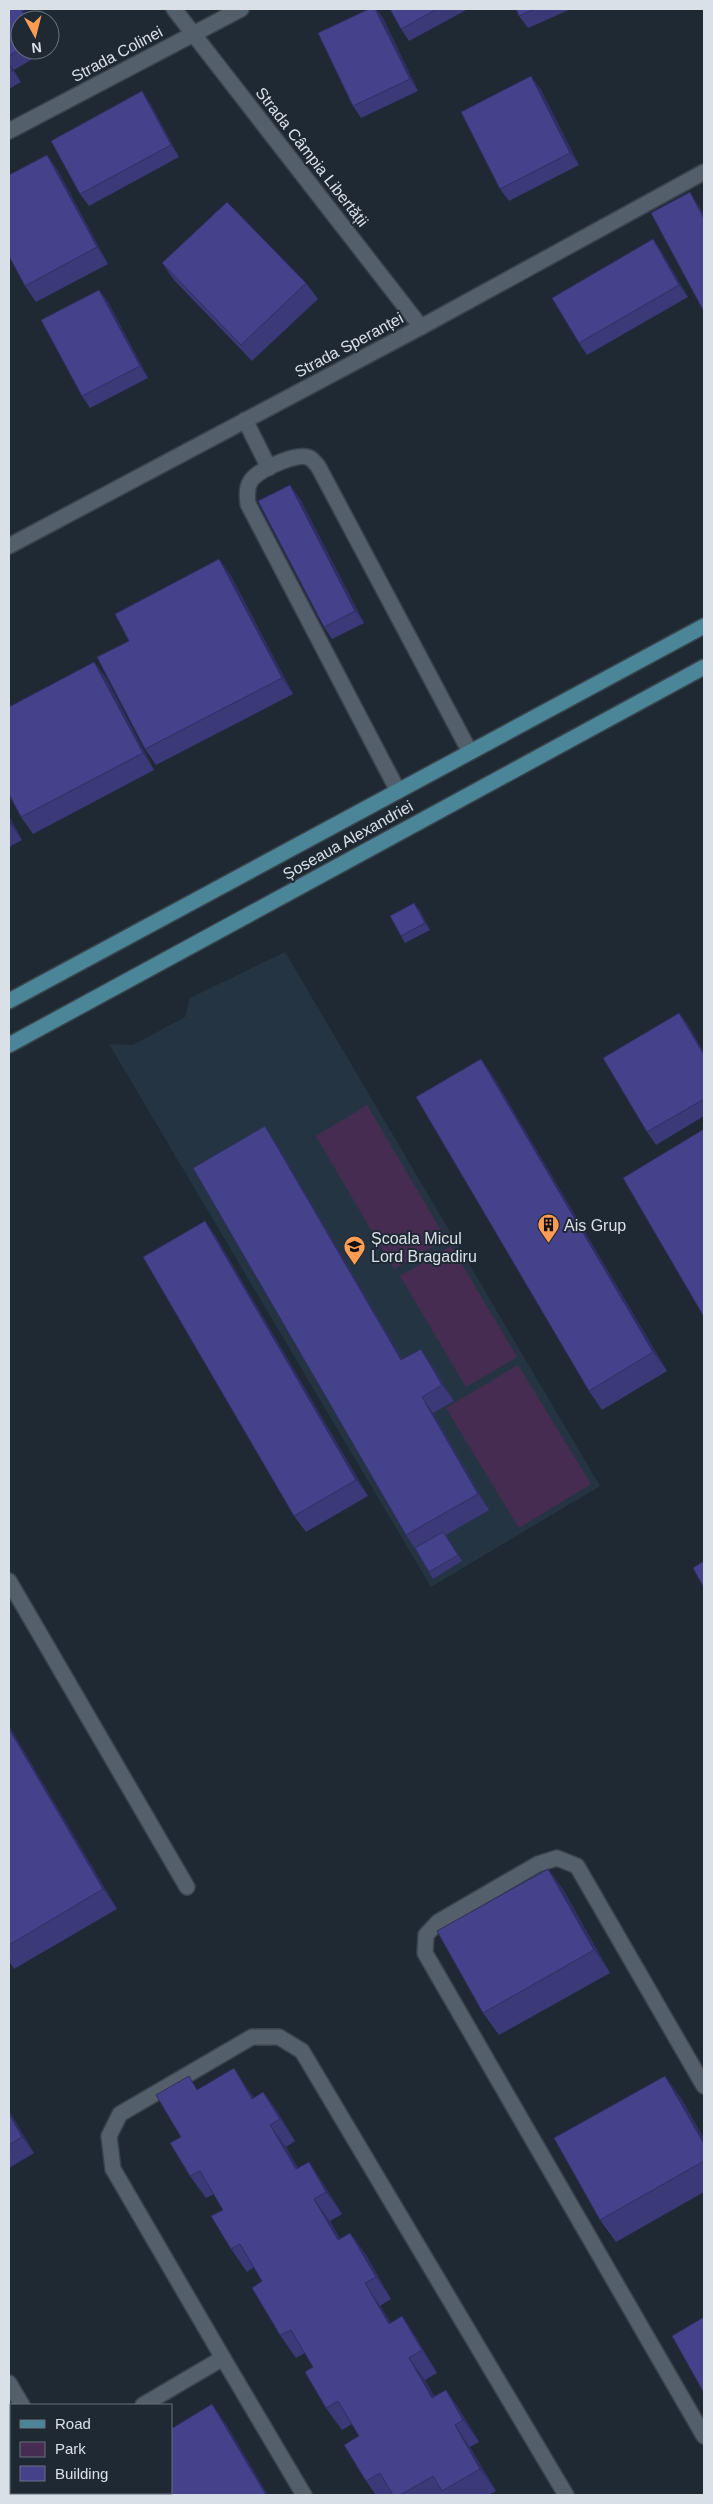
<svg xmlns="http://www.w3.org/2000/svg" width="713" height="2504" viewBox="0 0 713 2504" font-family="Helvetica,sans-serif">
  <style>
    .built { fill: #253443 }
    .green { fill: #472c52 }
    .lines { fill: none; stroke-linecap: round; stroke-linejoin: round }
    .minor-casing { stroke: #3a434c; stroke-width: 18 }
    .major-casing { stroke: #3a434c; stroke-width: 18 }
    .minor { stroke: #535f6b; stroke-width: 15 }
    .major { stroke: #4a8697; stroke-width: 15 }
    .wall { fill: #3b3978 }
    .shaded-wall { fill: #302e62 }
    .building { fill: #45428c; stroke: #302e62 }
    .labels { text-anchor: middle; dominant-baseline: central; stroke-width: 4; stroke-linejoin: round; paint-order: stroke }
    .street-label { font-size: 16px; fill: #d9e0e7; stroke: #1e2934 }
    .poi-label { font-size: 16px; fill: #d9e0e7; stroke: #1e2934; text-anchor: start }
  </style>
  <rect width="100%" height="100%" fill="#1e2934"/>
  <!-- built -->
  <polygon class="built" points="285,952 600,1486 431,1587 109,1044 133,1045 185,1017 190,998"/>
  <!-- green -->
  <g class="green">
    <polygon points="367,1105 446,1239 394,1269 316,1136"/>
    <polygon points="451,1246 517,1357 466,1387 400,1276"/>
    <polygon points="518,1365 591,1484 519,1528 446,1408"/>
  </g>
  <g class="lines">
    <defs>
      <g id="minor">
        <polyline points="174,9 421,327"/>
        <polyline points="9,131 241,9"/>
        <polyline points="245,420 269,468"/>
        <polyline points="9,546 421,327 704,172"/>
        <path d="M398,791L248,504C247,496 246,485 253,478C262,469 298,451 310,458C313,460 316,464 318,466L470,752"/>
        <polyline points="9,1581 187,1887"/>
        <polyline points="704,2086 577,1866 557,1858 538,1864 438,1922 426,1935 425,1953 704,2436"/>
        <polyline points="223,2358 113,2169 109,2136 120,2114 252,2037 279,2037 302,2051 566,2495"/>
        <polyline points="9,2383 22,2405"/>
        <polyline points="143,2405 223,2358 304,2495"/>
        <polyline points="74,2493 75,2495"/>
        <polyline points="138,2493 139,2495"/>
      </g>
      <g id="major">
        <polyline points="9,1001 704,626"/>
        <polyline points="9,1045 704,667"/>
      </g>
    </defs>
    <!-- minor casing -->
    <use href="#minor" class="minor-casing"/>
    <!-- major casing -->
    <use href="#major" class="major-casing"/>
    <!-- minor -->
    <use href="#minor" class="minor"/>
    <!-- major -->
    <use href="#major" class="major"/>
  </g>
  <!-- wall -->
  <g class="wall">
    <polygon points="9,9 23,9 29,20 20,20 20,50 46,51 14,70 21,82 9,89"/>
    <polygon points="369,9 376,9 383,18 418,91 361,118 353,106"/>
    <polygon points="390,9 468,9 409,41 401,29"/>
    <polygon points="516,9 571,9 528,28 519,16"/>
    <polygon points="540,88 579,165 509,201 500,189"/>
    <polygon points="150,103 179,157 89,206 80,194"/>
    <polygon points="47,155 58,171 108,264 36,302 25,286"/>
    <polygon points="653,239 661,251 688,297 587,355 579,343"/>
    <polygon points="162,263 306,283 318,299 252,361 174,280"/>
    <polygon points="99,290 108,302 148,378 90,408 82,396"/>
    <polygon points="299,497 364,623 332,639 324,627"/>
    <polygon points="219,559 231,576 293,694 156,765 145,749 129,641"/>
    <polygon points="94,662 106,678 154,770 33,834 21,817"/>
    <polygon points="9,816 22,840 9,847"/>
    <polygon points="419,909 430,930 405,943 401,936"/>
    <polygon points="679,1013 688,1025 704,1053 704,1116 656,1145 647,1132"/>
    <polygon points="481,1059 494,1078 667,1371 602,1410 589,1391"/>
    <polygon points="276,1143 402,1359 432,1365 454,1401 433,1413 489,1510 446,1535 462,1561 433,1579 416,1550 406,1535"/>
    <polygon points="205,1221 216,1237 368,1496 306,1532 294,1516"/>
    <polygon points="9,1726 117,1909 14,1969 9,1961"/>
    <polygon points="548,1869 564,1891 610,1973 499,2035 483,2013"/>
    <polygon points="198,2090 249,2091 254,2098 263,2092 279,2114 295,2141 286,2147 298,2168 309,2162 324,2185 342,2214 330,2221 340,2239 350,2233 366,2255 391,2299 380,2306 391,2323 402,2316 417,2339 437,2373 425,2380 434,2396 446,2390 461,2412 479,2442 470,2447 496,2491 489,2495 376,2495 366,2481 359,2436 352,2424 342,2430 326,2408 313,2367 305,2353 296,2358 280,2335 262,2281 254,2267 247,2272 231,2249 223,2210 214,2194 206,2198 190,2176 181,2137"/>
    <polygon points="681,2098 704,2139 704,2192 616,2242 600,2220"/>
    <polygon points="9,2111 34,2153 9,2168"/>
  </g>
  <!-- shaded-wall -->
  <g class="shaded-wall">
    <polygon points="21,9 23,9 29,20 27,20"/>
    <polygon points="375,9 383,18 418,91 410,79"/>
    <polygon points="9,63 14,70 21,82 12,70"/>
    <polygon points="531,76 540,88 579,165 570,153"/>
    <polygon points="142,91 150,103 179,157 171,145"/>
    <polygon points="47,155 58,171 108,264 97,247"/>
    <polygon points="690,192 704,214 704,219"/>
    <polygon points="653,239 661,251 688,297 679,285"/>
    <polygon points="99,290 108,302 148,378 140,366"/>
    <polygon points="290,485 299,497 364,623 355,611"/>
    <polygon points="219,559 231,576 293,694 282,678"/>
    <polygon points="94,662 106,678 154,770 143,753"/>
    <polygon points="9,816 22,840 10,824 9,821"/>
    <polygon points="414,903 419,909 430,930 425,923"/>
    <polygon points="679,1013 688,1025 704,1053 704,1055"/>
    <polygon points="481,1059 494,1078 667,1371 653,1352"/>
    <polygon points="265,1126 276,1143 412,1376 401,1360"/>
    <polygon points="205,1221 216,1237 368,1496 356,1480"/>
    <polygon points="421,1349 432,1365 454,1401 442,1385"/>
    <polygon points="422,1397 433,1413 489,1510 478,1494"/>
    <polygon points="9,1726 117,1909 103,1889 9,1729"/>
    <polygon points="548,1869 564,1891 610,1973 594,1950"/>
    <polygon points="234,2068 249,2091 267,2121 252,2099"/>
    <polygon points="665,2076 681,2098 704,2139 704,2144"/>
    <polygon points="263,2092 279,2114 295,2141 280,2119"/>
    <polygon points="9,2111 34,2153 22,2137 9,2114"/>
    <polygon points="270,2125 286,2147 312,2192 296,2169"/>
    <polygon points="309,2162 324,2185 342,2214 326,2192"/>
    <polygon points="314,2199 330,2221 354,2262 338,2240"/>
    <polygon points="350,2233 366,2255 391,2299 376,2277"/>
    <polygon points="365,2283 380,2306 405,2346 389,2324"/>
    <polygon points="402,2316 417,2339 437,2373 422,2350"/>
    <polygon points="409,2358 425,2380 448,2420 432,2398"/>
    <polygon points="446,2390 461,2412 479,2442 463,2420"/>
    <polygon points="212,2404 228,2427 268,2495 266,2495"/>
    <polygon points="455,2425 470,2447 496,2491 480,2469"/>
  </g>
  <!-- building -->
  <g class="building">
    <polygon points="9,9 21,9 27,20 20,20 20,49 9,56"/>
    <polygon points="369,9 375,9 410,79 353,106 318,33"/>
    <polygon points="390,9 437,9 401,29"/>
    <polygon points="516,9 535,9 519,16"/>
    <polygon points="9,64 12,70 9,72"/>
    <polygon points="531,76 570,153 500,189 461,112"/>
    <polygon points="142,91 171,145 80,194 51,141"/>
    <polygon points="47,155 97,247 25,286 9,256 9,175"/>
    <polygon points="690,192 704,219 704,312 651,213"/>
    <polygon points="227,202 306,283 241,345 162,263"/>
    <polygon points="653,239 679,285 579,343 552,298"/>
    <polygon points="99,290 140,366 82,396 41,320"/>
    <polygon points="290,485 355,611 324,627 258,501"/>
    <polygon points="219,559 282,678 145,749 97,657 129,641 115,614"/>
    <polygon points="94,662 143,753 21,817 9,794 9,707"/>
    <polygon points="414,903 425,923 401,936 390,916"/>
    <polygon points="679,1013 704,1055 704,1099 647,1132 603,1058"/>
    <polygon points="481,1059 653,1352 589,1391 416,1097"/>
    <polygon points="265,1126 401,1360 421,1349 442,1385 422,1397 478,1494 406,1535 193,1168"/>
    <polygon points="704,1129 704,1317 623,1178"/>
    <polygon points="205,1221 356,1480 294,1516 143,1257"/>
    <polygon points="443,1532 458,1555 429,1572 415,1548"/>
    <polygon points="704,1561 704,1588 693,1568"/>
    <polygon points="9,1729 103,1889 9,1945"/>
    <polygon points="548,1869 594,1950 483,2013 437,1931"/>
    <polygon points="234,2068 252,2099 263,2092 280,2119 270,2125 296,2169 309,2162 326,2192 314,2199 338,2240 350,2233 376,2277 365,2283 389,2324 402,2316 422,2350 409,2358 432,2398 446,2390 463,2420 455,2425 480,2469 442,2491 433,2476 400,2495 393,2495 380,2473 366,2481 344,2445 359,2436 338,2401 326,2408 305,2372 313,2367 291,2330 280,2335 252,2288 262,2281 240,2244 231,2249 211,2216 223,2210 200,2171 190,2176 170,2143 181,2137 156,2095 189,2076 197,2090"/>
    <polygon points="665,2076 704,2144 704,2161 600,2220 554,2138"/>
    <polygon points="9,2114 22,2137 9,2145"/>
    <polygon points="704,2317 704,2393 672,2336"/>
    <polygon points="212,2404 266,2495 148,2495 147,2493 171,2493 171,2429"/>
  </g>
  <!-- icons -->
  <defs>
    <symbol id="building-pin" viewBox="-11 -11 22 30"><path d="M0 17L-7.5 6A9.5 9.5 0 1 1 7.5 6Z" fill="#fc9d53" stroke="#1e2934"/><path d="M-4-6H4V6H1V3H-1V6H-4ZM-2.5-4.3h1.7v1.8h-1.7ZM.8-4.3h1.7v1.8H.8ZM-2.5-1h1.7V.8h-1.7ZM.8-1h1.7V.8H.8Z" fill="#111"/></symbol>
    <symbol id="school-pin" viewBox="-11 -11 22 30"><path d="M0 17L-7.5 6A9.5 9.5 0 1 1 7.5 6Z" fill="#fc9d53" stroke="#1e2934"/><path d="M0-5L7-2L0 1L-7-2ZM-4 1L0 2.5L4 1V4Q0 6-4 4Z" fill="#111"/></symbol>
  </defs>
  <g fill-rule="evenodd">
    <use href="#building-pin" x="536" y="1212" width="25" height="34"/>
    <use href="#school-pin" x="342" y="1234" width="25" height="34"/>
  </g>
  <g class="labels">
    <!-- street labels -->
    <g class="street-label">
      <text transform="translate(117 54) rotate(-28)">Strada Colinei</text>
      <text transform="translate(312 157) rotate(52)">Strada Câmpia Libertății</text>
      <text transform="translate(349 345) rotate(-28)">Strada Speranței</text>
      <text transform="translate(348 840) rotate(-29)">Șoseaua Alexandriei</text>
    </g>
    <!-- poi labels -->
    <g class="poi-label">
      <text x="564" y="1225">Ais Grup</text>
      <text x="371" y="1238">Școala Micul<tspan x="371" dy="18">Lord Bragadiru</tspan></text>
    </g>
  </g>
  <!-- border -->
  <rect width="713" height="2504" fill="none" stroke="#d9e0e7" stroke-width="20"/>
  <!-- legend -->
  <rect x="10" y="2404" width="162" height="90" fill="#1e2934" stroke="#69727c"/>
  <rect x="20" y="2420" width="25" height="8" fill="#4a8697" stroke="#69727c"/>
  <text x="55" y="2429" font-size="15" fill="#d9e0e7">Road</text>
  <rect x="20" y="2442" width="25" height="15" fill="#472c52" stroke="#69727c"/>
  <text x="55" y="2454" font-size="15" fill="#d9e0e7">Park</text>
  <rect x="20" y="2466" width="25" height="15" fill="#45428c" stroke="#69727c"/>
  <text x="55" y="2479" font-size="15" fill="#d9e0e7">Building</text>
  <!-- north arrow -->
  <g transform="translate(35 35) rotate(173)"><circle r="24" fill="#1e2934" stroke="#69727c"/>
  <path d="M0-4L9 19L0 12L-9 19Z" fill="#fc9d53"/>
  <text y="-8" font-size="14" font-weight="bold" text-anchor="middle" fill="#d9e0e7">N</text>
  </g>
</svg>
